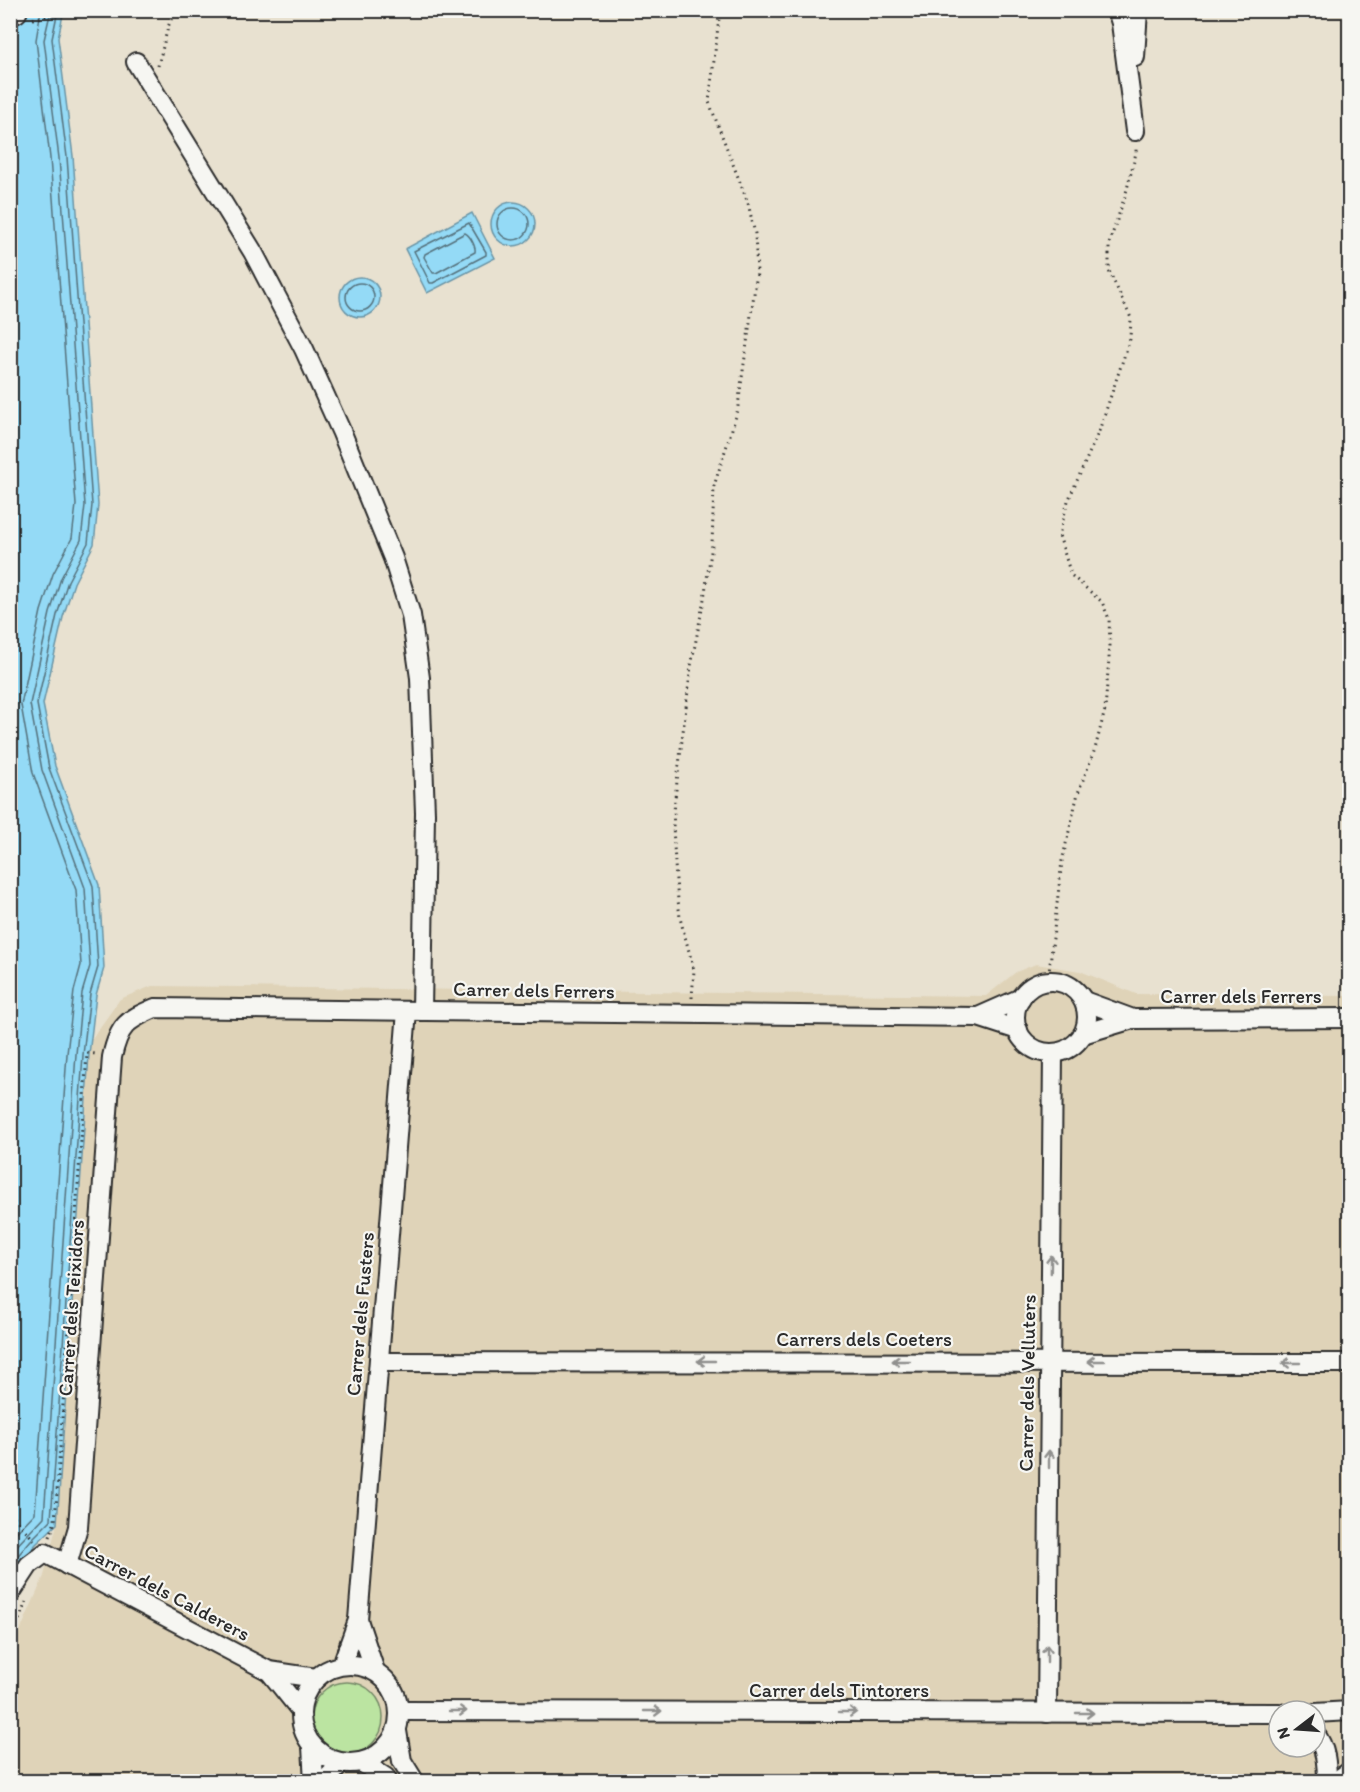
<svg xmlns="http://www.w3.org/2000/svg" width="1360" height="1792" viewBox="0 0 1360 1792" font-family="Itim,sans-serif">
  <style>
    .built { fill: #dfd3b8; fill-rule: evenodd }
    .green { fill: #bbe4a1; stroke: #738866; stroke-width: 1.5 }
    .water { fill: #94daf6; stroke: #6a94a5; stroke-width: 1.5 }
    .lines { fill: none; stroke-linecap: round; stroke-linejoin: round }
    .shore { stroke: #55717c; stroke-width: 1.5 }
    .street-casing { stroke: #2b2b2b; stroke-width: 22 }
    .secondary-casing { stroke: #2b2b2b; stroke-width: 30 }
    .path { stroke: #2b2b2b; stroke-width: 3; stroke-dasharray: 1.5 4.5; stroke-linecap: butt }
    .street { stroke: #f6f6f2; stroke-width: 18 }
    .secondary { stroke: #f6f6f2; stroke-width: 26 }
    .oneway { stroke: #90908e }
    .labels { text-anchor: middle; dominant-baseline: central; stroke-width: 4.5; stroke-linejoin: round; paint-order: stroke }
    .street-label { font-size: 20px; fill: #2b2b2b; stroke: #f6f6f2 }
  </style>
  <rect width="100%" height="100%" fill="#e8e1d0"/>
  <filter id="ink" filterUnits="userSpaceOnUse"><feTurbulence type="fractalNoise" baseFrequency=".0167" numOctaves="2"/><feDisplacementMap in="SourceGraphic" scale="12" xChannelSelector="R" yChannelSelector="G"/><feConvolveMatrix kernelMatrix="1 2 1 2 8 2 1 2 1" color-interpolation-filters="sRGB"/></filter>
  <g filter="url(#ink)">
    <!-- built -->
    <path class="built" d="M1036,964L1080,971L1136,994L1349,996V1781L11,1782V1652L44,1576L57,1524L91,1040L120,999L152,986L986,996L1016,972ZM1279,1711H1315V1747H1279Z"/>
    <!-- green -->
    <circle class="green" cx="347" cy="1718" r="36"/>
    <!-- water -->
    <g class="water">
      <polygon points="64,10 58,38 73,156 98,505 94,544 74,583 63,617 43,704 55,766 99,885 104,968 96,995 89,1055 57,1524 36,1544 11,1575 10,11"/>
      <circle cx="513" cy="224" r="22"/>
      <polygon points="472,213 495,258 427,293 405,249"/>
      <circle cx="360" cy="297" r="20"/>
    </g>
    <g class="lines">
      <!-- shore -->
      <g class="shore">
        <circle cx="513" cy="224" r="16"/>
        <polygon points="469,223 486,252 486,255 433,283 430,283 414,251"/>
        <path d="M465,233C470,235 476,247 475,252L436,273H433L424,257L425,254Z"/>
        <circle cx="360" cy="297" r="14"/>
        <polyline points="10,1539 35,1513 67,1054 74,991 81,965 76,890 33,773 21,705 41,611 53,574 72,538 76,505 50,158 36,40 41,10"/>
        <polyline points="10,1553 44,1517 76,1054 82,993 90,966 85,888 42,770 30,704 50,613 61,578 81,540 85,505 59,158 44,40 51,10"/>
        <polyline points="10,1565 31,1540 51,1520 83,1055 90,994 98,967 93,886 49,768 37,704 57,615 68,581 88,543 92,505 67,157 52,39 58,10"/>
      </g>
      <defs>
        <g id="street">
          <polyline points="1117,10 1121,23 1135,131"/>
          <polyline points="1135,57 1138,10"/>
          <polyline points="136,62 253,252 304,349 342,433 393,558 411,615 420,678 425,813 422,1011"/>
          <circle cx="1051" cy="1017" r="36"/>
          <polyline points="1084,1001 1133,1019"/>
          <polyline points="978,1017 1021,998"/>
          <polyline points="1083,1034 1133,1019 1350,1018"/>
          <polyline points="379,1362 1350,1363"/>
          <path d="M67,1565L78,1527L112,1057C119,1025 127,1020 155,1008L978,1017L1018,1030"/>
          <polyline points="10,1594 29,1565 45,1553 269,1671 316,1678"/>
          <polyline points="358,1620 375,1671"/>
          <circle cx="350" cy="1714" r="49"/>
          <polyline points="342,1665 358,1620 407,1011"/>
          <polyline points="269,1671 301,1711"/>
          <polyline points="400,1711 1279,1713"/>
          <polyline points="1047,1713 1053,1053"/>
          <polyline points="1315,1713 1350,1711"/>
          <polyline points="397,1731 402,1761 415,1782"/>
          <path d="M1315,1734C1326,1747 1327,1765 1327,1782"/>
          <polyline points="312,1746 314,1782"/>
          <polyline points="361,1762 385,1777 388,1782"/>
          <polyline points="323,1782 342,1763"/>
          <polyline points="1335,1782 1350,1771"/>
        </g>
        <polyline id="secondary" points="10,11 14,10"/>
      </defs>
      <!-- street casing -->
      <use href="#street" class="street-casing"/>
      <!-- secondary casing -->
      <use href="#secondary" class="secondary-casing"/>
      <!-- path -->
      <g class="path">
        <polyline points="33,19 78,10"/>
        <polyline points="158,66 168,27 175,10"/>
        <polyline points="1048,981 1062,861 1078,793 1095,749 1105,710 1110,645 1109,619 1102,602 1071,575 1059,535 1068,501 1099,431 1130,339 1131,318 1109,271 1109,244 1126,193 1136,153 1136,147"/>
        <polyline points="692,998 694,970 680,918 676,881 673,827 675,798 691,666 704,599 712,545 714,486 737,413 757,273 755,234 748,203 709,102 720,10"/>
        <polyline points="10,1512 34,1540"/>
        <polyline points="50,1537 55,1521 87,1053 96,1054"/>
        <polyline points="10,1642 26,1602"/>
      </g>
      <!-- street -->
      <use href="#street" class="street"/>
      <!-- secondary -->
      <use href="#secondary" class="secondary"/>
    </g>
    <!-- one-way arrows -->
    <defs><path id="oneway-shaft" d="M-6 0H5M1.5-3L5.5 0L1.5 3" fill="none" stroke-width="1.6" stroke-linecap="round" stroke-linejoin="round" transform="scale(1.5)"/></defs>
    <g class="oneway">
      <use href="#oneway-shaft" transform="translate(1051 1264) rotate(-89)"/>
      <use href="#oneway-shaft" transform="translate(706 1361) rotate(180)"/>
      <use href="#oneway-shaft" transform="translate(901 1361) rotate(180)"/>
      <use href="#oneway-shaft" transform="translate(1096 1361) rotate(-180)"/>
      <use href="#oneway-shaft" transform="translate(1291 1363) rotate(-180)"/>
      <use href="#oneway-shaft" transform="translate(1049 1459) rotate(-90)"/>
      <use href="#oneway-shaft" transform="translate(1047 1654) rotate(-90)"/>
      <use href="#oneway-shaft" transform="translate(458 1711)"/>
      <use href="#oneway-shaft" transform="translate(653 1711)"/>
      <use href="#oneway-shaft" transform="translate(848 1712)"/>
      <use href="#oneway-shaft" transform="translate(1085 1713)"/>
    </g>
  </g>
  <g class="labels">
    <!-- street labels -->
    <g class="street-label">
      <text transform="translate(534 990) rotate(1)">Carrer dels Ferrers</text>
      <text x="1241" y="996">Carrer dels Ferrers</text>
      <text transform="translate(71 1308) rotate(-86)">Carrer dels Teixidors</text>
      <text transform="translate(360 1314) rotate(-85)">Carrer dels Fusters</text>
      <text x="864" y="1339">Carrers dels Coeters</text>
      <text transform="translate(1027 1383) rotate(-89)">Carrer dels Velluters</text>
      <text transform="translate(167 1592) rotate(28)">Carrer dels Calderers</text>
      <text x="839" y="1690">Carrer dels Tintorers</text>
    </g>
  </g>
  <!-- margin -->
  <rect width="1360" height="1792" fill="none" stroke="#f6f6f2" stroke-width="36"/>
  <rect x="18" y="18" width="1324" height="1756" fill="none" stroke="#2b2b2b" stroke-width="2" filter="url(#ink)"/>
  <!-- north arrow -->
  <g transform="translate(1297 1729) rotate(253)"><circle r="28" fill="#f6f6f2" stroke="#a5a5a2" stroke-width="1.5"/>
  <path d="M0-4.5L10 22L0 15L-10 22Z" fill="#2b2b2b"/>
  <text y="-9" font-size="16" font-weight="bold" text-anchor="middle" fill="#2b2b2b">N</text>
  </g>
</svg>
